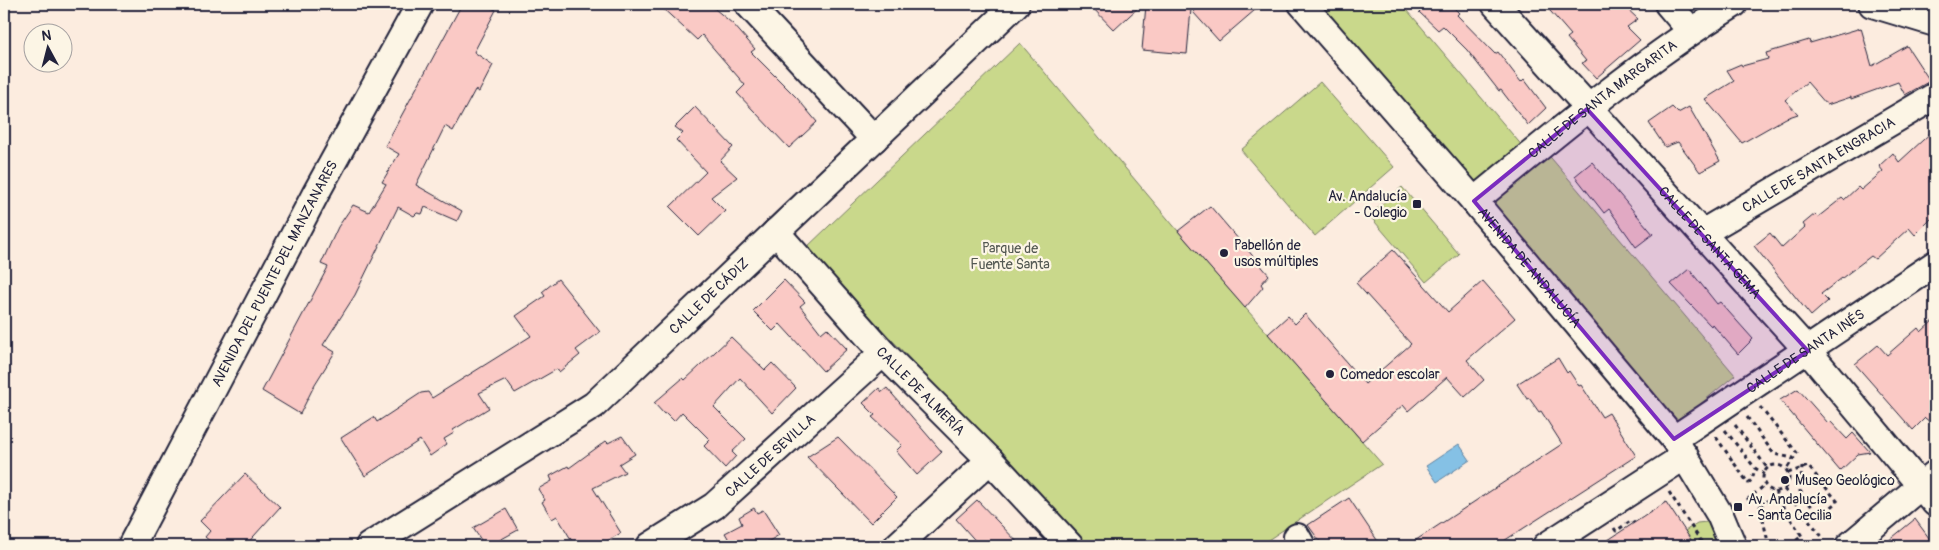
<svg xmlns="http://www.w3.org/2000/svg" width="1939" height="550" viewBox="0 0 1939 550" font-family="Pangolin,sans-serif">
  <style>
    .green { fill: #c9d88b; stroke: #767d63 }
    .water { fill: #85c1e5; stroke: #5d81a1 }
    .building { fill: #fac9c5; stroke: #22223b }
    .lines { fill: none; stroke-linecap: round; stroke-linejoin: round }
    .minor-casing { stroke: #22223b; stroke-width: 30 }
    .path { stroke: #22223b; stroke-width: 3; stroke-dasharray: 4 4; stroke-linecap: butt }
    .minor { stroke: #fcf5e5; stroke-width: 26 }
    .marked { fill: #7b2cbf; fill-opacity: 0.2; stroke: #7b2cbf; stroke-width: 4; stroke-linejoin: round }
    .poi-dot { fill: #22223b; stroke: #fcf5e5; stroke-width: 2 }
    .labels { text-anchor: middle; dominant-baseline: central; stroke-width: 4.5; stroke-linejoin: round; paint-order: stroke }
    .street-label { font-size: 14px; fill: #22223b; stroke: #fcf5e5 }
    .poi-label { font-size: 14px; fill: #22223b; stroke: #fcf5e5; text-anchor: start }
    .park-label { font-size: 14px; fill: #545953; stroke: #fcf5e5 }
  </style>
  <rect width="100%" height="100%" fill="#fcecdf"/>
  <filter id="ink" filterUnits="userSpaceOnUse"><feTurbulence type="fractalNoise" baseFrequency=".02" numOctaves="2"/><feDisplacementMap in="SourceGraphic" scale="10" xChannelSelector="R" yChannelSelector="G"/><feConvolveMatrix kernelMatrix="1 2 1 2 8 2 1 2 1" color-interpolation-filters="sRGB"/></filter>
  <g filter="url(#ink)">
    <!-- green -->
    <g class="green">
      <polygon points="1317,4 1402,4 1524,148 1476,187"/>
      <polygon points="1020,43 1178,231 1382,464 1259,546 1089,546 805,249"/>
      <polygon points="1320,82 1394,167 1315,236 1241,150"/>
      <polygon points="1546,152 1735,375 1674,426 1485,204"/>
      <polygon points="1402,187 1459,254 1426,282 1369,215"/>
      <polygon points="1707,522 1712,528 1719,546 1695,546 1685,531 1697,523"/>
    </g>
    <!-- water -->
    <polygon class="water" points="1459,444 1470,460 1437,482 1426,466"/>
    <!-- building -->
    <g class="building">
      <polygon points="462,4 483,4 496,10 474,52 493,65 479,92 475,90 453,131 445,126 416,185 462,211 457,221 425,207 422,214 417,213 414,216 398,207 355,295 323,345 335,352 315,384 300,414 262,391 328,267 321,264 338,227 353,205 369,212 386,184 382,182 399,154 385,146"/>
      <polygon points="658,4 709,4 733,24 755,49 751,52 797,98 817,122 789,148 737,93 745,85 702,35 697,40"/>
      <polygon points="1089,4 1142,4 1114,30"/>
      <polygon points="1203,4 1262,4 1219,41 1193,12"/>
      <polygon points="1428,4 1450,4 1459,13 1457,15 1495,54 1498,52 1521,82 1524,79 1546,108 1528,125 1501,90 1499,91 1467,50 1443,26 1438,30 1419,12"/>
      <polygon points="1544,4 1622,4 1638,19 1627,27 1640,40 1596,78 1582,63 1586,61 1567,38 1571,35"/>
      <polygon points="1146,5 1191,9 1187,54 1142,50"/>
      <polygon points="1861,28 1872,66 1907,46 1930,81 1905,95 1898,82 1851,99 1851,97 1827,105 1807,82 1785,100 1798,114 1786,118 1742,143 1705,99 1734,81 1727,70 1741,64 1742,66 1768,59 1766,53 1809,40 1810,43"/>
      <polygon points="695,107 733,147 720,161 737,177 711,197 725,211 699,236 670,207 706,172 676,140 683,133 675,127"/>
      <polygon points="1672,107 1678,113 1689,107 1720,161 1700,172 1678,142 1665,147 1649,123"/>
      <polygon points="1935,129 1935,215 1915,235 1909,228 1875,259 1871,256 1821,294 1828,301 1811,316 1754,246 1770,233 1782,248 1805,227 1803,224 1815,214 1818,217 1842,198 1844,200 1858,187 1861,190 1883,171 1879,166 1893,153 1899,162"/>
      <polygon points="1592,162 1653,234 1636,247 1609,209 1604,213 1575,176"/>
      <polygon points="1210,206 1269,275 1261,284 1263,287 1245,308 1178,231"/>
      <polygon points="1393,250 1448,312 1483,281 1515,318 1467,360 1484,380 1465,397 1447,377 1408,411 1403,405 1362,441 1268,334 1288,316 1295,324 1305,314 1365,384 1411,344 1356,283"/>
      <polygon points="1689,269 1717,304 1720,302 1753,339 1738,354 1712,324 1711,326 1671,284"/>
      <polygon points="558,279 600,332 576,350 580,355 559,372 557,369 515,393 506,380 479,393 489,408 453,430 454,433 444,439 447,444 430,456 420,440 365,476 341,438 374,417 377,422 421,393 428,392 432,398 531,336 516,316 545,296 542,292"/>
      <polygon points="784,280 805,302 800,306 821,333 827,328 847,349 823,371 780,324 773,331 753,311"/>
      <polygon points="1935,319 1935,426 1925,418 1913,430 1855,364 1878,345 1887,355 1918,328 1921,332"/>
      <polygon points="731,337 765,370 772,363 796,388 772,413 740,378 714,407 746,439 732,452 736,456 725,468 704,446 710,440 682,412 674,421 666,413 664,414 654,403 683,378 685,380"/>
      <polygon points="1558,358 1567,373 1569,371 1579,386 1581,385 1602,417 1609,413 1636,456 1496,546 1407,546 1562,444 1541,411 1539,412 1529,398 1527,399 1517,384"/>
      <polygon points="879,388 882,392 887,388 942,452 917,475 896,451 902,445 872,417 875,415 863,403"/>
      <polygon points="1798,389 1828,423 1830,421 1847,439 1853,433 1870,452 1858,454 1840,471 1780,400"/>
      <polygon points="622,436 635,454 619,464 625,472 593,488 621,533 598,546 575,546 557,516 552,519 542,502 545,500 538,489 552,481 550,476 568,466 569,468 606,441 608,443"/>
      <polygon points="838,437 897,497 871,523 807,457"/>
      <polygon points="245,474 280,507 245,546 216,546 205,537 210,531 200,521"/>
      <polygon points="1349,498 1381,546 1323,546 1308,525"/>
      <polygon points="977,500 1021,546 980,546 956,519"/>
      <polygon points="1666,502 1695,546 1599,546 1634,523"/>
      <polygon points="754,508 757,513 763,510 779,535 761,546 733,546 725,533 742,524 739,517"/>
      <polygon points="506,509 518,530 489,546 485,546 473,528"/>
      <polygon points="1915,519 1935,546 1882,546"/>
    </g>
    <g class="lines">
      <defs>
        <g id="minor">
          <polyline points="748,4 874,139"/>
          <path id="s1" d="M1302,4L1474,201L1674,439L1720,515L1733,546"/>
          <path id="s2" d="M1495,4L1808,351L1935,503"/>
          <polyline points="1668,4 1691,31"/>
          <polyline points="1872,4 1935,23"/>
          <path id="s3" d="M1474,201C1558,132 1642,61 1734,4"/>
          <path id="s4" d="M776,232L883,353L990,460L1070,546"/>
          <path id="s5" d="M1702,233L1935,96"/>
          <path id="s6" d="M1674,439L1935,264"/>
          <polyline points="1297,537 1302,546"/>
          <path id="s7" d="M131,546L316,193L420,4"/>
          <path id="s8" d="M369,546L594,405L1016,4"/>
          <path id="s9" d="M650,546L714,506L883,353"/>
          <polyline points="897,546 990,460"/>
          <polyline points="1546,546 1685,456"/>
          <polyline points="1849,546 1935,474"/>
        </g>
      </defs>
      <!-- minor casing -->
      <use href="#minor" class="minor-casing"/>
      <!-- path -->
      <g class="path">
        <polyline points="1760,407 1797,453 1786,470"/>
        <polyline points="1747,417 1774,454 1793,458"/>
        <polyline points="1735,425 1768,469"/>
        <polyline points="1725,430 1755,468 1764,474"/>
        <polyline points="1716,437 1748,483 1752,480 1755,468"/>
        <circle cx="1776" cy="478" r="13"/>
        <polyline points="1788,473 1808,466 1838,502 1819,516 1800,491 1802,467"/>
        <polyline points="1784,489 1824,539"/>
        <polyline points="1775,491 1779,501 1802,536 1789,546"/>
        <polyline points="1669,492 1704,546"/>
        <polyline points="1747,500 1765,485"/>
        <polyline points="1614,528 1616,531 1632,520 1634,523"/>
        <polyline points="1769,546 1760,507 1767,501 1779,501"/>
      </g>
      <!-- minor -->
      <use href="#minor" class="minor"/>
    </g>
  </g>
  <!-- marked area -->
  <path class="marked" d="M1587,109L1808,351L1674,439L1474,201Z"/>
  <!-- markers -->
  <g class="poi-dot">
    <rect x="1412" y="199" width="10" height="10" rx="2.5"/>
    <circle cx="1224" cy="253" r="5"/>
    <circle cx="1330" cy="374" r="5"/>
    <circle cx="1785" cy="480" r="5"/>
    <rect x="1733" y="502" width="10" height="10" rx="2.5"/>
  </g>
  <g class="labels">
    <!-- street labels -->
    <g class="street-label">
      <text stroke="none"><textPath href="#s3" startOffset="164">CALLE DE SANTA MARGARITA</textPath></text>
      <text stroke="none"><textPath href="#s5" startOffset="135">CALLE DE SANTA ENGRACIA</textPath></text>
      <text stroke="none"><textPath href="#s2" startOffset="321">CALLE DE SANTA GEMA</textPath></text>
      <text stroke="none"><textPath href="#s1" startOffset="348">AVENIDA DE ANDALUCÍA</textPath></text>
      <text stroke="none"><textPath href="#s7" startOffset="308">AVENIDA DEL PUENTE DEL MANZANARES</textPath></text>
      <text stroke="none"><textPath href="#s8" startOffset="424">CALLE DE CÁDIZ</textPath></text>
      <text stroke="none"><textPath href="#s6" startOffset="158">CALLE DE SANTA INÉS</textPath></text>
      <text stroke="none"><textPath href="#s4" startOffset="215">CALLE DE ALMERÍA</textPath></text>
      <text stroke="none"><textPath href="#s9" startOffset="151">CALLE DE SEVILLA</textPath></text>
    </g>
    <!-- poi labels -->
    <g class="poi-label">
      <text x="1407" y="196" text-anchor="end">Av. Andalucía<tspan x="1407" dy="16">- Colegio</tspan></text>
      <text x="1234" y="245">Pabellón de<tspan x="1234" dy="16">usos múltiples</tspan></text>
      <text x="1340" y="374">Comedor escolar</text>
      <text x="1795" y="480">Museo Geológico</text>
      <text x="1748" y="499">Av. Andalucía<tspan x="1748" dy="16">- Santa Cecilia</tspan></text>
    </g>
    <!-- park labels -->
    <g class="park-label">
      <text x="1010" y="248">Parque de<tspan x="1010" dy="16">Fuente Santa</tspan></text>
    </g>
  </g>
  <!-- margin -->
  <rect width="1939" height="550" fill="none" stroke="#fcf5e5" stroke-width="20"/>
  <rect x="10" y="10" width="1919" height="530" fill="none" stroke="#22223b" stroke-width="2" filter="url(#ink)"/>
  <!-- north arrow -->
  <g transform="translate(48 48) rotate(353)"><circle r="24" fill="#fcf5e5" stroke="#a5a1a1"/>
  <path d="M0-4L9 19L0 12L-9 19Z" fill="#22223b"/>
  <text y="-8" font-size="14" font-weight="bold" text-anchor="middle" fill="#22223b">N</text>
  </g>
</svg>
